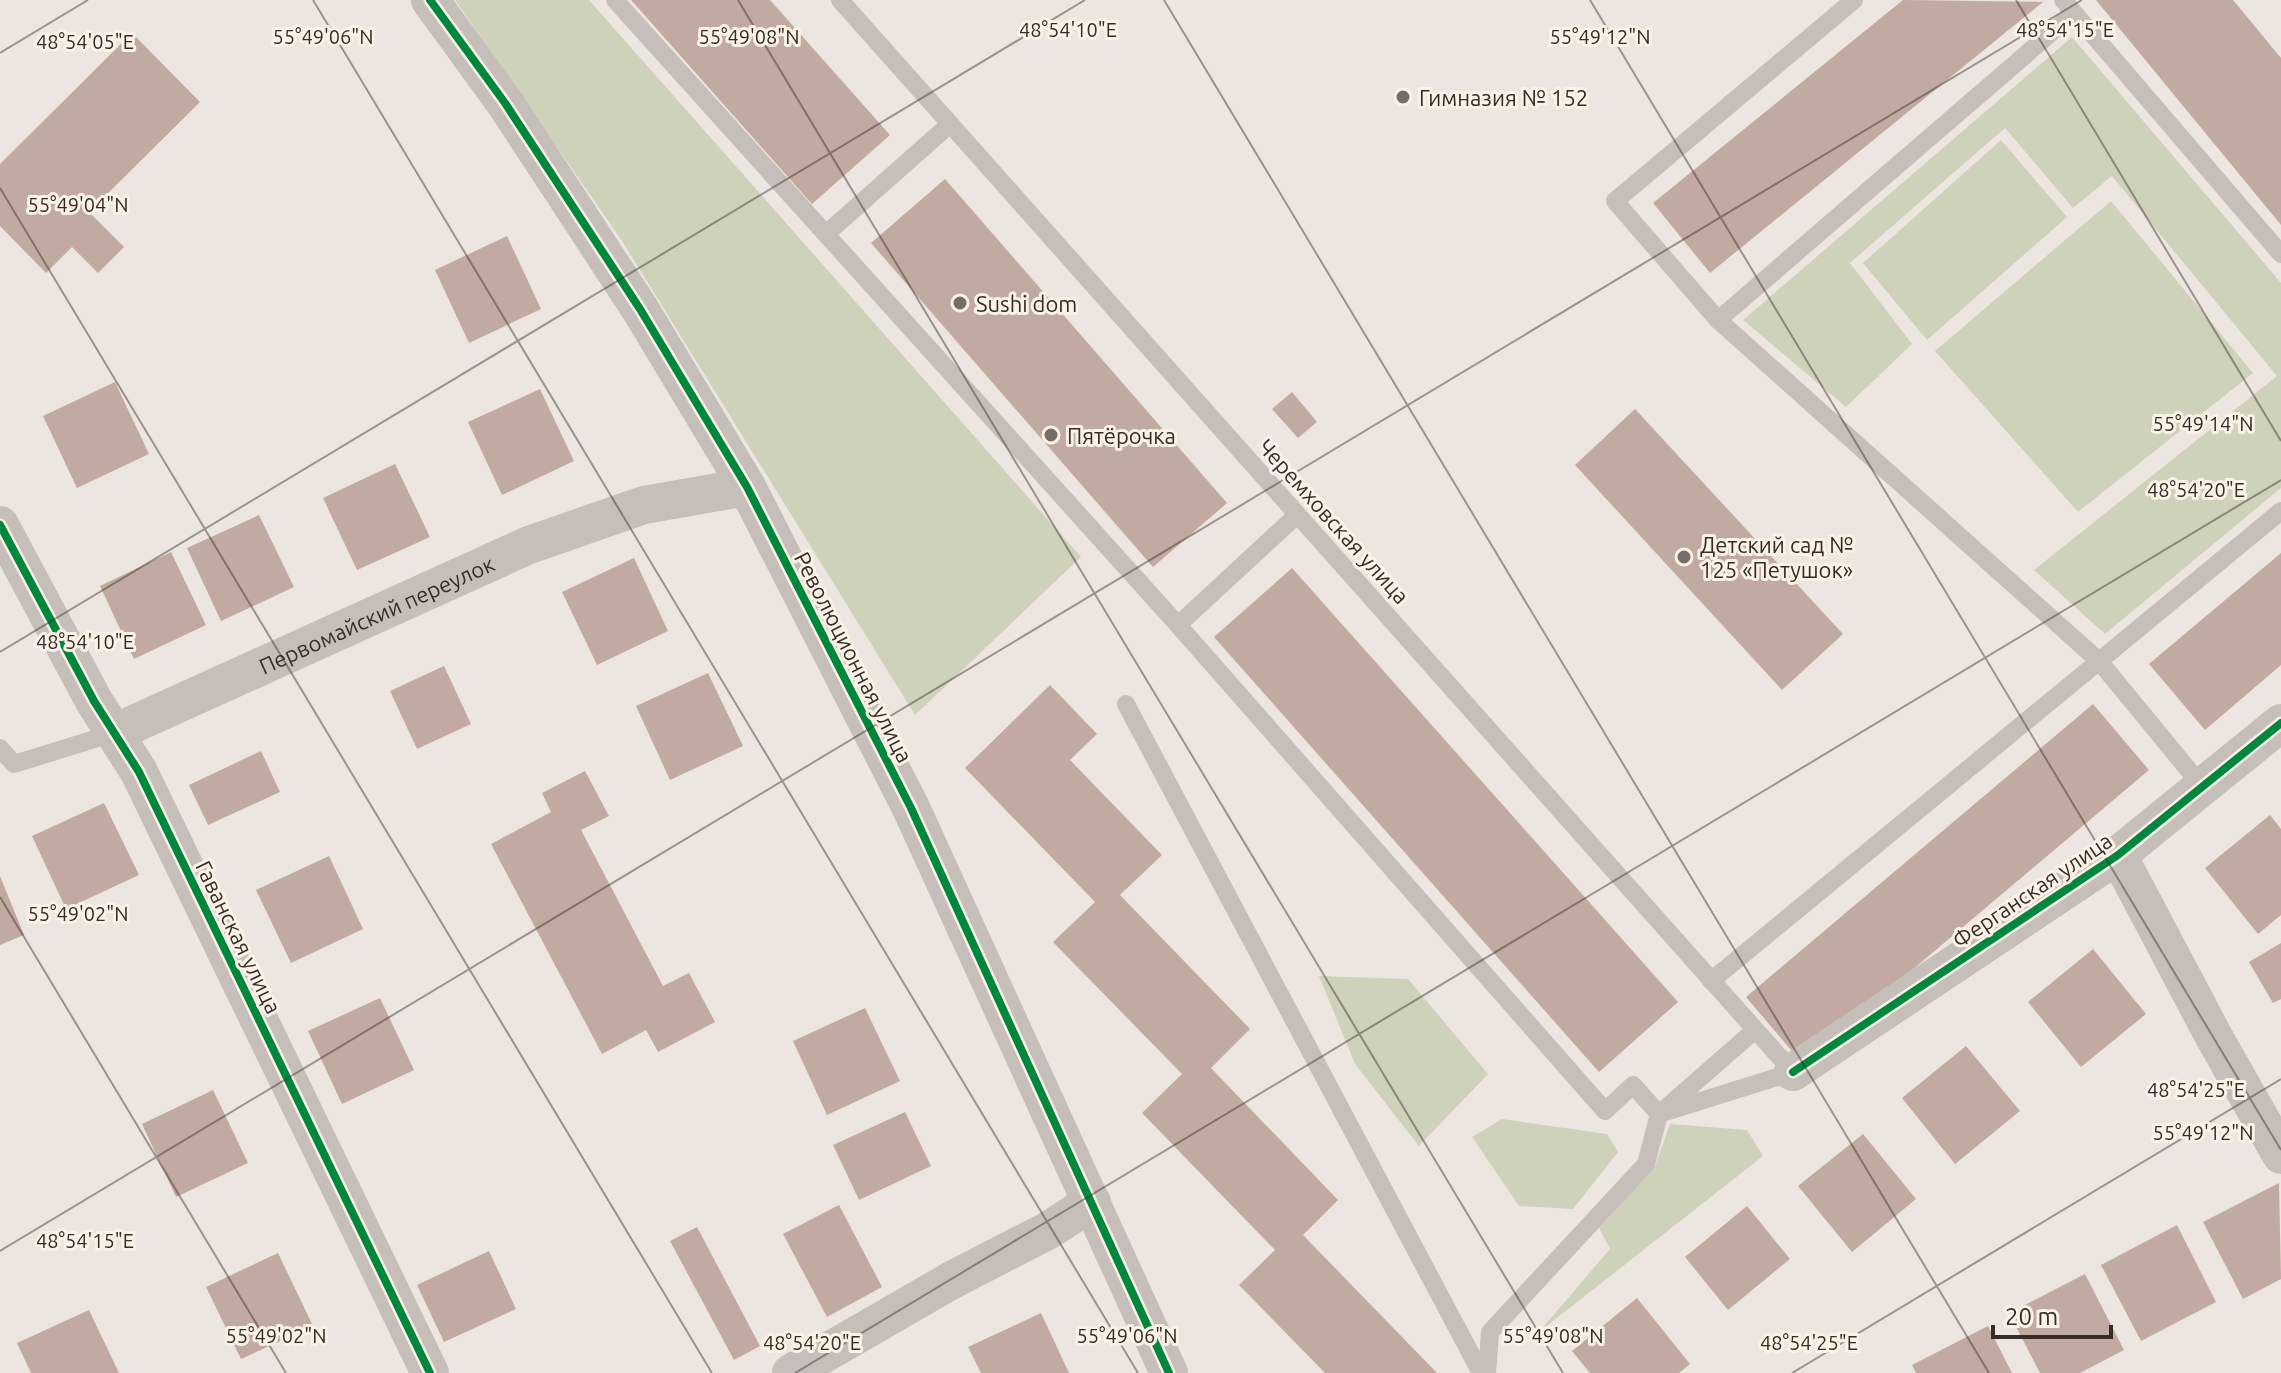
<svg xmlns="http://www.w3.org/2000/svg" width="2281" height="1373" viewBox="0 0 2281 1373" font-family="Ubuntu,sans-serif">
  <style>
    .green { fill: #cfd2ba }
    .building { fill: #c1aaa1 }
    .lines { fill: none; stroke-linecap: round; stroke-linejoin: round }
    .service { stroke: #c6bfb9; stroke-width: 18 }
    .minor { stroke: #c6bfb9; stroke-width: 38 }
    .cycleway-casing { stroke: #faf1e7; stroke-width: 13 }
    .cycleway { stroke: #00873e; stroke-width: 8 }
    .ticks { fill: none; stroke: #372c27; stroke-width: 2; stroke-opacity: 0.45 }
    .poi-dot { fill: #776d68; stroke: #faf1e7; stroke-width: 3 }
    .labels { text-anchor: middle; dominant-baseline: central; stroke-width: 6; stroke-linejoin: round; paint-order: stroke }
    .poi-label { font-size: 22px; fill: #372c27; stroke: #faf1e7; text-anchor: start }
    .street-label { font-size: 22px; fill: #372c27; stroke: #faf1e7 }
    .ticks-label { font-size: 20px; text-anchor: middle; fill: #372c27; stroke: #faf1e7; stroke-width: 6; stroke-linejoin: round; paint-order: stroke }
  </style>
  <rect width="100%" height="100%" fill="#ede6e0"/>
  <!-- green -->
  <g class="green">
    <polygon points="455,0 589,0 1081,557 915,715 622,241"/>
    <polygon points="2072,37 2281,283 2281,488 2105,634 2034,570 2277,376 2112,176 2073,208 2005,128 1850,263 1912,344 1846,407 1743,320"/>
    <polygon points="2001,140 2067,217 1927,340 1863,263"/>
    <polygon points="2111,201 2253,373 2078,512 1935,351"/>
    <polygon points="1319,976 1408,979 1488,1074 1419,1146 1355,1064"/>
    <polygon points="1502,1119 1607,1134 1618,1152 1573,1209 1519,1206 1472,1137"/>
    <polygon points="1670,1124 1747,1130 1763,1156 1539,1332 1610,1249 1599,1228 1655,1166"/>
  </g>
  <!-- building -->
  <g class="building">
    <polygon points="631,0 770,0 890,135 812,204"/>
    <polygon points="1903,0 2043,2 1710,273 1653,203"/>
    <polygon points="2096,0 2233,0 2281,58 2281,225"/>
    <polygon points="132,33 200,102 89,212 124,247 98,273 72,247 46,273 0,226 0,164"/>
    <polygon points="945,179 1227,503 1153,567 871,243"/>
    <polygon points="507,236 541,309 469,343 435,270"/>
    <polygon points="115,382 149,454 77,488 43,416"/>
    <polygon points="540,389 574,461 502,495 468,422"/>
    <polygon points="1292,392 1317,422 1298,438 1272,409"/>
    <polygon points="1635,409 1843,634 1782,690 1575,465"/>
    <polygon points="395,464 430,537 357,570 323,498"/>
    <polygon points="259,515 294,587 221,621 187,548"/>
    <polygon points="171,552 206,625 134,659 100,586"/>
    <polygon points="2281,553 2281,665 2205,730 2149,664"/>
    <polygon points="634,558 668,631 597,665 562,592"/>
    <polygon points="1292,568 1678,1002 1599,1072 1214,637"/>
    <polygon points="444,666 471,724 417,749 390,691"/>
    <polygon points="708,673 743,746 670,780 636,706"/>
    <polygon points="1050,685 1097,734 1070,760 1162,855 1120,895 1250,1029 1211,1068 1338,1200 1303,1235 1437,1373 1325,1373 1239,1285 1275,1250 1142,1113 1182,1074 1053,942 1095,902 965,768"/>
    <polygon points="2093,704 2149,770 1802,1063 1746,997"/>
    <polygon points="261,751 280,792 208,825 189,785"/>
    <polygon points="585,771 609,816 581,830 663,986 689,973 715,1022 658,1052 646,1030 602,1054 491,844 551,812 542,793"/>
    <polygon points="104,803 139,875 66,909 32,836"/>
    <polygon points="2270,815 2281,829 2281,915 2258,934 2205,868"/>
    <polygon points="329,856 363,929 291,963 256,890"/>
    <polygon points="0,876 24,935 0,945"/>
    <polygon points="2281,943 2281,999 2273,1003 2249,962"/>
    <polygon points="2093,949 2146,1014 2081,1067 2028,1002"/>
    <polygon points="380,998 414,1070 342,1104 308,1031"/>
    <polygon points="865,1008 900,1081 827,1115 793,1041"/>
    <polygon points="1966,1046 2020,1111 1955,1164 1902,1098"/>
    <polygon points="213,1090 248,1163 176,1197 142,1124"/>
    <polygon points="905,1112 931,1166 859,1200 833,1145"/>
    <polygon points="1863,1134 1916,1199 1852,1252 1798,1186"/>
    <polygon points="2279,1183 2281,1279 2243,1299 2203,1222"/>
    <polygon points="839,1205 882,1287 827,1317 783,1234"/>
    <polygon points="1747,1206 1790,1259 1728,1310 1685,1257"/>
    <polygon points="2177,1225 2216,1302 2141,1341 2101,1265"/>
    <polygon points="697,1227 760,1346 734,1360 670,1241"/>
    <polygon points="489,1251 516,1309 444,1342 417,1285"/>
    <polygon points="278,1253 313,1326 241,1359 206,1287"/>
    <polygon points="2085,1274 2124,1350 2080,1373 2040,1373 2009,1313"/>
    <polygon points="1637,1298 1690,1364 1679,1373 1590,1373 1572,1351"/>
    <polygon points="89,1310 119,1373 31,1373 17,1343"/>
    <polygon points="1041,1313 1069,1373 981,1373 968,1347"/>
    <polygon points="1988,1326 2012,1373 1916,1373 1912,1365"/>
  </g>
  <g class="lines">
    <!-- service -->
    <g class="service">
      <polyline points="615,0 1178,625 1605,1111 1633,1085 1659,1114 1793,1072 840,0"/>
      <polyline points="1854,0 1615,201 1718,320 2099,661 2201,785"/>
      <polyline points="2063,0 2281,254"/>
      <polyline points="826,234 950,124"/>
      <polyline points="1718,320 2074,13"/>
      <polyline points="1178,625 1297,515"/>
      <polyline points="1126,704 1481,1373"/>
      <polyline points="0,748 14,764 114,733"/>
      <polyline points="1711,981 2281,511"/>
      <polyline points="1487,1373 1490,1332 1646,1164 1659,1114 1755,1030"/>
    </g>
    <!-- minor -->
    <g class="minor">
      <polyline points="430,0 505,103 640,309 747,487 911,808 1169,1373"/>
      <polyline points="0,525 94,701 139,772 430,1373"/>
      <path id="s1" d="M114,733L529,545L644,505L747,487"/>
      <polyline points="2118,855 2213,1035 2281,1155"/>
      <polyline points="1793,1072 2118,855 2281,723"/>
      <polyline points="791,1373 952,1280 1049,1230 1092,1202"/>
    </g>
    <defs>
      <g id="cycleway">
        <polyline points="430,0 505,103 640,309 747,487 911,808 1169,1373"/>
        <polyline points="0,525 94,701 139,772 430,1373"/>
        <polyline points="1793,1072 2118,855 2281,723"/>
      </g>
    </defs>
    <!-- cycleway casing -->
    <use href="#cycleway" class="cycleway-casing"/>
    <!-- cycleway -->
    <use href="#cycleway" class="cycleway"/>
  </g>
  <!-- ticks -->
  <path class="ticks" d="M313,0L1138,1373M738,0L1563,1373M1164,0L1989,1373M1590,0L2281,1150M2016,0L2281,441M0,53L88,0M0,188L712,1373M0,652L1085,0M0,897L286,1373M0,1251L2082,0M795,1373L2281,480M1792,1373L2281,1079"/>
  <!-- markers -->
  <g class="poi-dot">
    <circle cx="1403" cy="97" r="8"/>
    <circle cx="960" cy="303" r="8"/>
    <circle cx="1051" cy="435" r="8"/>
    <circle cx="1684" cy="557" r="8"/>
  </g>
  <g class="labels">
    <!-- poi labels -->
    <g class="poi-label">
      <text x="1419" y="97">Гимназия № 152</text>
      <text x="976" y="303">Sushi dom</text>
      <text x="1067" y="435">Пятёрочка</text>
      <text x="1700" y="544">Детский сад №<tspan x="1700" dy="25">125 «Петушок»</tspan></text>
    </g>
    <!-- street labels -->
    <g class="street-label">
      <text transform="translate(1334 521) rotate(48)">Черемховская улица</text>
      <text stroke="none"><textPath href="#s1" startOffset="288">Первомайский переулок</textPath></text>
      <text transform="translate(854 657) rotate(63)">Революционная улица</text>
      <text transform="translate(2032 890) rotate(-34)">Ферганская улица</text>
      <text transform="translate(239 937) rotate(64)">Гаванская улица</text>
    </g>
  </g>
  <g class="ticks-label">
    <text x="1068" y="37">48°54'10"E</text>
    <text x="2065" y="37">48°54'15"E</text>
    <text x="323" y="44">55°49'06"N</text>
    <text x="749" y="44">55°49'08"N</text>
    <text x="1600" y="44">55°49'12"N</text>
    <text x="85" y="49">48°54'05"E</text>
    <text x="78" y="212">55°49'04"N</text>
    <text x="2203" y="431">55°49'14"N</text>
    <text x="2196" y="497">48°54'20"E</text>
    <text x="85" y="649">48°54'10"E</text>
    <text x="78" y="921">55°49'02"N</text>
    <text x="2196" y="1097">48°54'25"E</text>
    <text x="2203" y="1140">55°49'12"N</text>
    <text x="85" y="1248">48°54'15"E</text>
    <text x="276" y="1343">55°49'02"N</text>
    <text x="1127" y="1343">55°49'06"N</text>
    <text x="1553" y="1343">55°49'08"N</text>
    <text x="812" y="1350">48°54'20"E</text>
    <text x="1809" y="1350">48°54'25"E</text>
  </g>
  <!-- scale -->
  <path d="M1993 1325v12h118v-12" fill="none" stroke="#372c27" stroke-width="4"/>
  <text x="2005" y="1325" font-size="24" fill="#372c27" stroke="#faf1e7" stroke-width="6" paint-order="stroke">20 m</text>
</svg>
